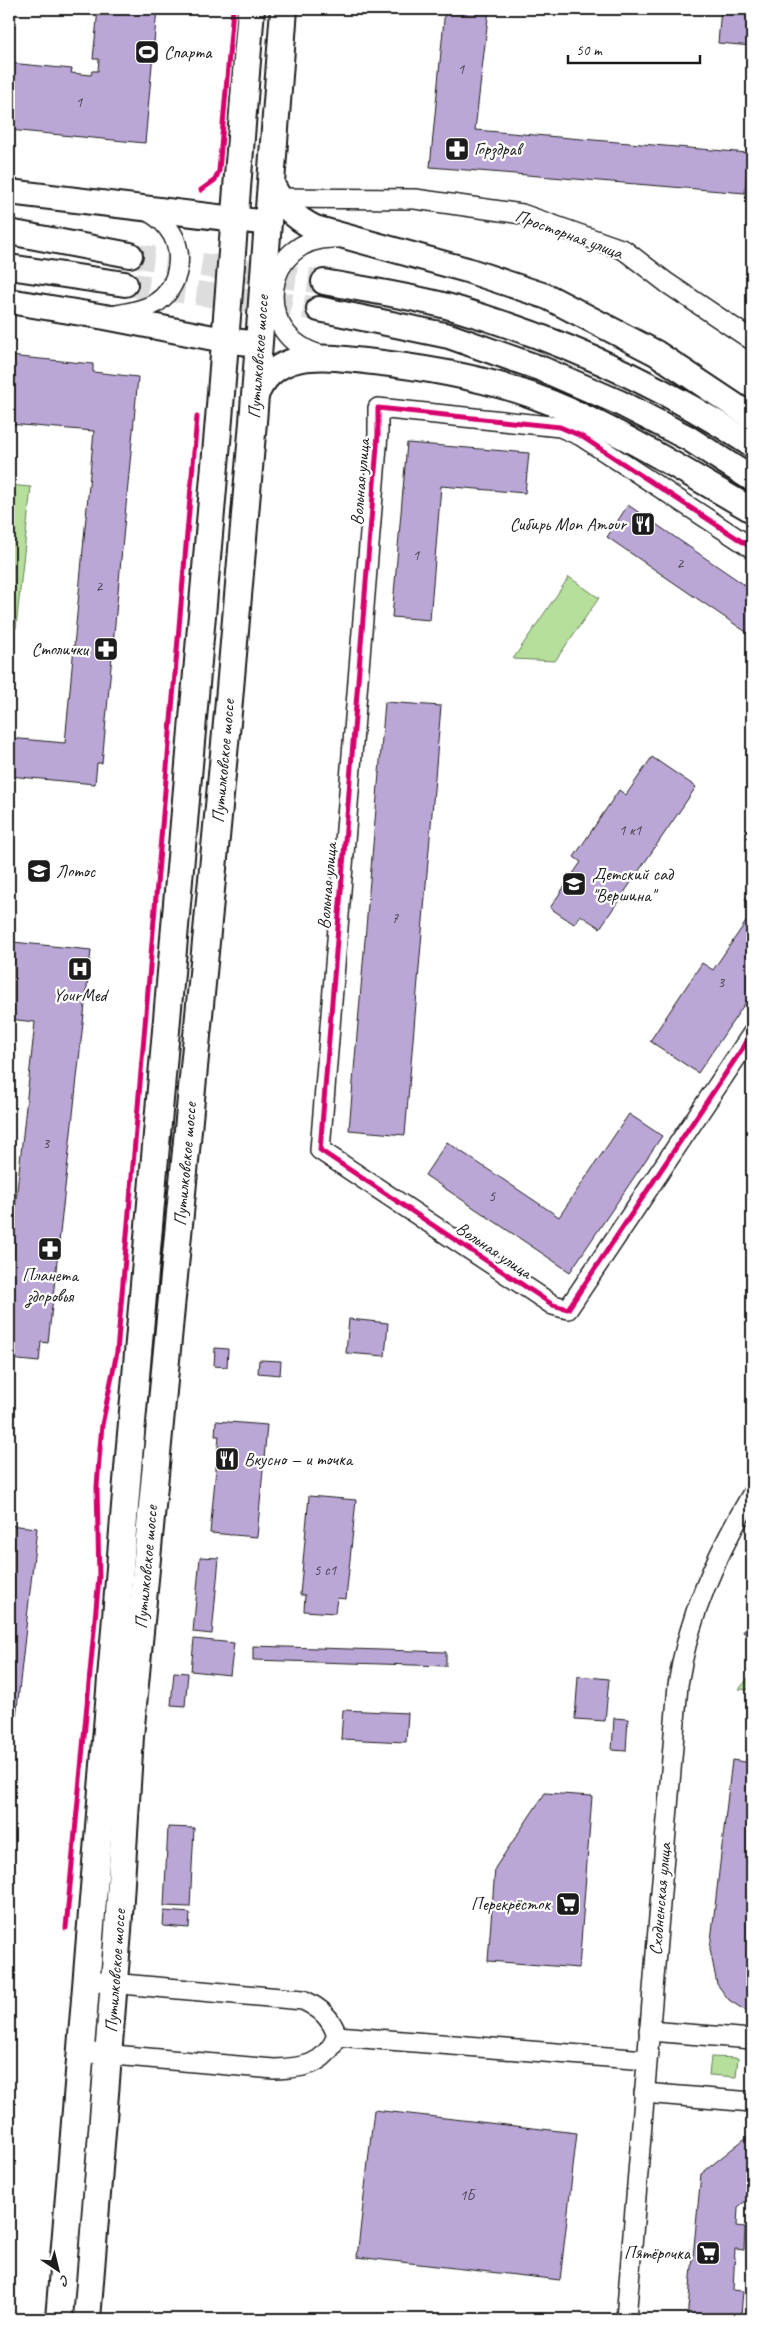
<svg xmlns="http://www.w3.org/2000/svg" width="761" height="2328" viewBox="0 0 761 2328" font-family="Caveat,sans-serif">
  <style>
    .green { fill: #b6df9b; stroke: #697e5c }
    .building { fill: #bba7d6; stroke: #1c1c1c }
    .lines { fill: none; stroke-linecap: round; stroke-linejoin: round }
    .tertiary-tunnel { stroke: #ddd; stroke-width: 24; stroke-dasharray: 24 12; stroke-linecap: butt }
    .minor-casing { stroke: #1c1c1c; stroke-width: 22 }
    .tertiary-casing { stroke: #1c1c1c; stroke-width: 28 }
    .secondary-casing { stroke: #1c1c1c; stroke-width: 30 }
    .minor { stroke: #fff; stroke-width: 19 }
    .tertiary { stroke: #fff; stroke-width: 24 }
    .secondary { stroke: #fff; stroke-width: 26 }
    .cycleway-casing { stroke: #fff; stroke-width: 8 }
    .cycleway { stroke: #d6006c; stroke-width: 5 }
    .labels { text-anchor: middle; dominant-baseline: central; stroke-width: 4.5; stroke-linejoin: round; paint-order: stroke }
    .number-label { font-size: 15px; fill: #443f4a }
    .poi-label { font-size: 18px; fill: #1c1c1c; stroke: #fff; text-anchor: start }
    .street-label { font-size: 18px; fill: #1c1c1c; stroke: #fff }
  </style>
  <rect width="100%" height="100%" fill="#fff"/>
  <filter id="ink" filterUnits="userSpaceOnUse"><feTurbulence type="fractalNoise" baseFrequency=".02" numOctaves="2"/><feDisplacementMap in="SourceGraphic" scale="10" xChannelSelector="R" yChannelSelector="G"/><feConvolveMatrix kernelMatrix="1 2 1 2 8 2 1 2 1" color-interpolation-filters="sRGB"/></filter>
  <g filter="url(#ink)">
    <!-- green -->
    <g class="green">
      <polygon points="9,485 31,487 16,628 9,638"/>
      <polygon points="569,577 599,598 555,661 513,659"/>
      <polygon points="752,1674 752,1690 739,1689"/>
      <polygon points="711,2057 738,2058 736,2077 709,2075"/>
    </g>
    <!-- building -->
    <g class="building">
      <polygon points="9,9 16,9 14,29 9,29"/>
      <polygon points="98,9 157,9 145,143 9,130 9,63 72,69 71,73 91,75 92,71 98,71 99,59 93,59"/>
      <polygon points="445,9 489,9 475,130 748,153 745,193 430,167"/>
      <polygon points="721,9 752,9 752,46 718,43"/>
      <polygon points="9,356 93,364 93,372 138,377 102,763 97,763 95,784 9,776 9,738 65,743 94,431 9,424"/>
      <polygon points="407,443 529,453 525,493 441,486 430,620 392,617"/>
      <polygon points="628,505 752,590 752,636 607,537"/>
      <polygon points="385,702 441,706 405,1135 349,1130"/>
      <polygon points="652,757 696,787 600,928 580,915 574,924 550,908 581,862 574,857 619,790 626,795"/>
      <polygon points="752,889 752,905 745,900"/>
      <polygon points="752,913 752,993 698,1073 650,1041 702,963 713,970"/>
      <polygon points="13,942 91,950 48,1343 41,1342 39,1362 9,1359 9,1265 35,1022 9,1019 9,961 11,961"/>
      <polygon points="629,1114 662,1136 570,1272 425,1175 447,1142 559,1217"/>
      <polygon points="349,1319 388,1323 385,1356 346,1353"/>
      <polygon points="215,1348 228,1349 227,1367 214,1366"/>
      <polygon points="259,1360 281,1361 280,1375 258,1373"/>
      <polygon points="216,1421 267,1425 257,1537 210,1533 219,1436 215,1436"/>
      <polygon points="309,1496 356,1500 346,1599 337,1598 335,1613 304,1611 305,1595 300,1595"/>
      <polygon points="9,1525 37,1528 9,1781"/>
      <polygon points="200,1557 219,1558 212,1634 193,1632"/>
      <polygon points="752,1618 752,1639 743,1632"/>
      <polygon points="194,1639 234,1643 230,1675 191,1671"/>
      <polygon points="253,1646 446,1652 446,1666 253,1660"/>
      <polygon points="174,1672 188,1673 185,1706 171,1705"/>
      <polygon points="578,1676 609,1679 605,1721 575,1719"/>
      <polygon points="343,1710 408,1713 406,1742 341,1739"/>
      <polygon points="614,1718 628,1719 626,1751 612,1750"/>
      <polygon points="732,1760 752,1763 752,2015 729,2000 717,1984 710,1949"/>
      <polygon points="545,1793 592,1796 579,1968 488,1961 495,1868"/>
      <polygon points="168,1827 194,1828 190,1907 164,1906"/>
      <polygon points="164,1911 190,1913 189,1928 163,1926"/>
      <polygon points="374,2110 577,2133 560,2280 357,2257"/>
      <polygon points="748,2136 752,2137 752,2196 738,2207 737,2226 745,2227 744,2250 735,2249 733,2290 743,2291 741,2316 731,2315 731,2319 687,2319 701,2174"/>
    </g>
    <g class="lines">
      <!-- tertiary-tunnel -->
      <g class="tertiary-tunnel">
        <polyline points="130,255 324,282"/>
        <polyline points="125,284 319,309"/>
      </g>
      <defs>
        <g id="minor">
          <polyline points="270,198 415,199 522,214 624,250 667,283 752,340"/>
          <path d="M111,316C126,313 143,311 156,303C180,287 186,250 168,228C162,219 153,214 144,209"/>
          <path d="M324,356C248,338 261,234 338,238"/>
          <polyline points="752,548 581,436 560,427 378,408 378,434 320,1150 553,1305 568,1309 752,1034"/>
          <polyline points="649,2031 752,2039"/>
          <polyline points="337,2036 646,2060"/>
          <path d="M80,2052L274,2069C303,2068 324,2066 337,2036C331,2017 320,2008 303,2000L88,1981"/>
          <polyline points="644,2093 752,2102"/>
          <path d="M626,2319L678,1685C688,1616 717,1554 752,1494"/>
        </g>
        <g id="tertiary">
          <path d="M271,182C281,204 294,218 315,228L467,270L548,297L656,353L752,417"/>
          <polyline points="9,192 268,223"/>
          <polyline points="9,232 130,255"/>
          <polyline points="9,267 125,284"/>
          <path d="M324,282C367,290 412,296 454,308C560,339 660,384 752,445"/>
          <polyline points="9,301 105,317 224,340 259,344"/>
          <polyline points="319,309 449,336 542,369 618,402 688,438 752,479"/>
          <path d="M255,398C273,349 322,356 365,361C421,367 477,376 531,395C609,423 680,469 752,510"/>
        </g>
        <g id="secondary">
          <polyline points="59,2319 129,1457 219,419 251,9"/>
          <polyline points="87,2319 118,1931 130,1736 228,712 253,422 284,9"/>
        </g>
      </defs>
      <!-- minor casing -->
      <use href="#minor" class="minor-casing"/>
      <!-- tertiary casing -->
      <use href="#tertiary" class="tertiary-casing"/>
      <!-- secondary casing -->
      <use href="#secondary" class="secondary-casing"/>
      <!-- minor -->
      <use href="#minor" class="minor"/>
      <!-- tertiary -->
      <use href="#tertiary" class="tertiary"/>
      <!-- secondary -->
      <use href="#secondary" class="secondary"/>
      <defs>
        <g id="cycleway">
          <polyline points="201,190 215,180 219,171 233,9"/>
          <polyline points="752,548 581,436 560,427 378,408 378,434 320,1150 553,1305 568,1309 752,1034"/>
          <polyline points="66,1928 99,1577 97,1487 99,1460 102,1425 117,1352 197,417"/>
        </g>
      </defs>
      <!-- cycleway casing -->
      <use href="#cycleway" class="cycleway-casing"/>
      <!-- cycleway -->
      <use href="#cycleway" class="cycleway"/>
    </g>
  </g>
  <!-- icons -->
  <defs>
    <symbol id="stadium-square" viewBox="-11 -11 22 22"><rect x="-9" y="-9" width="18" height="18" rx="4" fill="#1c1c1c" stroke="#fff"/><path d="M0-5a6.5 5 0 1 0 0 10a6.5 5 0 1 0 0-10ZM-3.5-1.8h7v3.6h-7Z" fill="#fff"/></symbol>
    <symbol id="pharmacy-square" viewBox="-11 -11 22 22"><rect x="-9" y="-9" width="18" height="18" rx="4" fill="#1c1c1c" stroke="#fff"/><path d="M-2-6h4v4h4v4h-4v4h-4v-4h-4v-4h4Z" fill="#fff"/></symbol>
    <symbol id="restaurant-square" viewBox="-11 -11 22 22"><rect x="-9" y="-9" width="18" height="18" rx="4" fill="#1c1c1c" stroke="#fff"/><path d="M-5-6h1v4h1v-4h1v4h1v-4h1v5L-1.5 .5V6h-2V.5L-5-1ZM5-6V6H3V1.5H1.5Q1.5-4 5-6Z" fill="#fff"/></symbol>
    <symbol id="school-square" viewBox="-11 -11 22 22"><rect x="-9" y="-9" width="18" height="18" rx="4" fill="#1c1c1c" stroke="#fff"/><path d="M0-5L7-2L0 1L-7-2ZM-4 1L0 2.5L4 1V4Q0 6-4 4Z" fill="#fff"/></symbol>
    <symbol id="hospital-square" viewBox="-11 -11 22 22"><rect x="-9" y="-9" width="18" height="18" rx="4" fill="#1c1c1c" stroke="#fff"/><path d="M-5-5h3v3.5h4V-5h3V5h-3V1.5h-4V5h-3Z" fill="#fff"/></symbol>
    <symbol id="supermarket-square" viewBox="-11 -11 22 22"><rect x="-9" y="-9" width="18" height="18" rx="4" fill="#1c1c1c" stroke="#fff"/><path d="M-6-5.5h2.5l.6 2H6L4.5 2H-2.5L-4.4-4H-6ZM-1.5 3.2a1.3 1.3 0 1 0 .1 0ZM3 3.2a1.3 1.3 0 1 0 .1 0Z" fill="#fff"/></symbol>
  </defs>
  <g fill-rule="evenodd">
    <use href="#stadium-square" x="133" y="38" width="28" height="28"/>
    <use href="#pharmacy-square" x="443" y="135" width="28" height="28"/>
    <use href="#restaurant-square" x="629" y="510" width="28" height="28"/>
    <use href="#pharmacy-square" x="92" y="635" width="28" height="28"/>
    <use href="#school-square" x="25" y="857" width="28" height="28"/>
    <use href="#school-square" x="560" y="870" width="28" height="28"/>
    <use href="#hospital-square" x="66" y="955" width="28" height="28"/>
    <use href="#pharmacy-square" x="36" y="1235" width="28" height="28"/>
    <use href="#restaurant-square" x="213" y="1445" width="28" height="28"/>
    <use href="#supermarket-square" x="554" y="1890" width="28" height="28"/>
    <use href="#supermarket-square" x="694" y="2239" width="28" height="28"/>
  </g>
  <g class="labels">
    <!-- number labels -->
    <g class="number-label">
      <text x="461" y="69">1</text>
      <text x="79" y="102">1</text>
      <text x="416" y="555">1</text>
      <text x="680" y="563">2</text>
      <text x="99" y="586">2</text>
      <text x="630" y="830">1 к1</text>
      <text x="395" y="918">7</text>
      <text x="721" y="982">3</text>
      <text x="46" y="1143">3</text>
      <text x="492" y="1196">5</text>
      <text x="325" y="1570">5 с1</text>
      <text x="467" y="2195">1Б</text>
    </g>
    <!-- poi labels -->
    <g class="poi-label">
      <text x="164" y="52">Спарта</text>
      <text x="474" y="149">Горздрав</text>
      <text x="626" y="524" text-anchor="end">Сибирь Mon Amour</text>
      <text x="88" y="649" text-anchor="end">Столички</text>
      <text x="56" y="871">Лотос</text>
      <text x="592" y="874">Детский сад<tspan x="592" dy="21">"Вершина"</tspan></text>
      <text x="80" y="995" text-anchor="middle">YourMed</text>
      <text x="50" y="1275" text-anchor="middle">Планета<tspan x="50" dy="21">здоровья</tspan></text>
      <text x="244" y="1459">Вкусно — и точка</text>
      <text x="550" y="1904" text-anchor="end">Перекрёсток</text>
      <text x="690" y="2253" text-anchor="end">Пятёрочка</text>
    </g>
    <!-- street labels -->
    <g class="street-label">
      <text transform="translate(569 234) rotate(20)">Просторная улица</text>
      <text transform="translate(258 357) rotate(-86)">Путилковское шоссе</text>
      <text transform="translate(360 482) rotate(-85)">Вольная улица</text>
      <text transform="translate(223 761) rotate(-85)">Путилковское шоссе</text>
      <text transform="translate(327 886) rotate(-85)">Вольная улица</text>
      <text transform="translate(185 1164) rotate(-85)">Путилковское шоссе</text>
      <text transform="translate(494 1250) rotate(34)">Вольная улица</text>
      <text transform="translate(146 1567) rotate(-85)">Путилковское шоссе</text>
      <text transform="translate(660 1899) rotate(-85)">Сходненская улица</text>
      <text transform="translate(115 1971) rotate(-86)">Путилковское шоссе</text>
    </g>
  </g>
  <!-- margin -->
  <rect width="761" height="2328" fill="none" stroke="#fff" stroke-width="30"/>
  <rect x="15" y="15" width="731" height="2298" fill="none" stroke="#1c1c1c" stroke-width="2" filter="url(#ink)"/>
  <!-- north arrow -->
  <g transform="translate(58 2270) rotate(145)" stroke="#ffffff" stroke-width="4" paint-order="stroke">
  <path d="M0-4L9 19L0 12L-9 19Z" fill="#1c1c1c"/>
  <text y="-8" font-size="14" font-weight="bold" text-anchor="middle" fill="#1c1c1c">С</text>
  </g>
  <!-- scale -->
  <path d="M568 55v8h132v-8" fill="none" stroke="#1c1c1c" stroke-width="2.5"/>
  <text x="576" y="55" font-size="15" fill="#1c1c1c" stroke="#ffffff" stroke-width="4" paint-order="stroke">50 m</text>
</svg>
